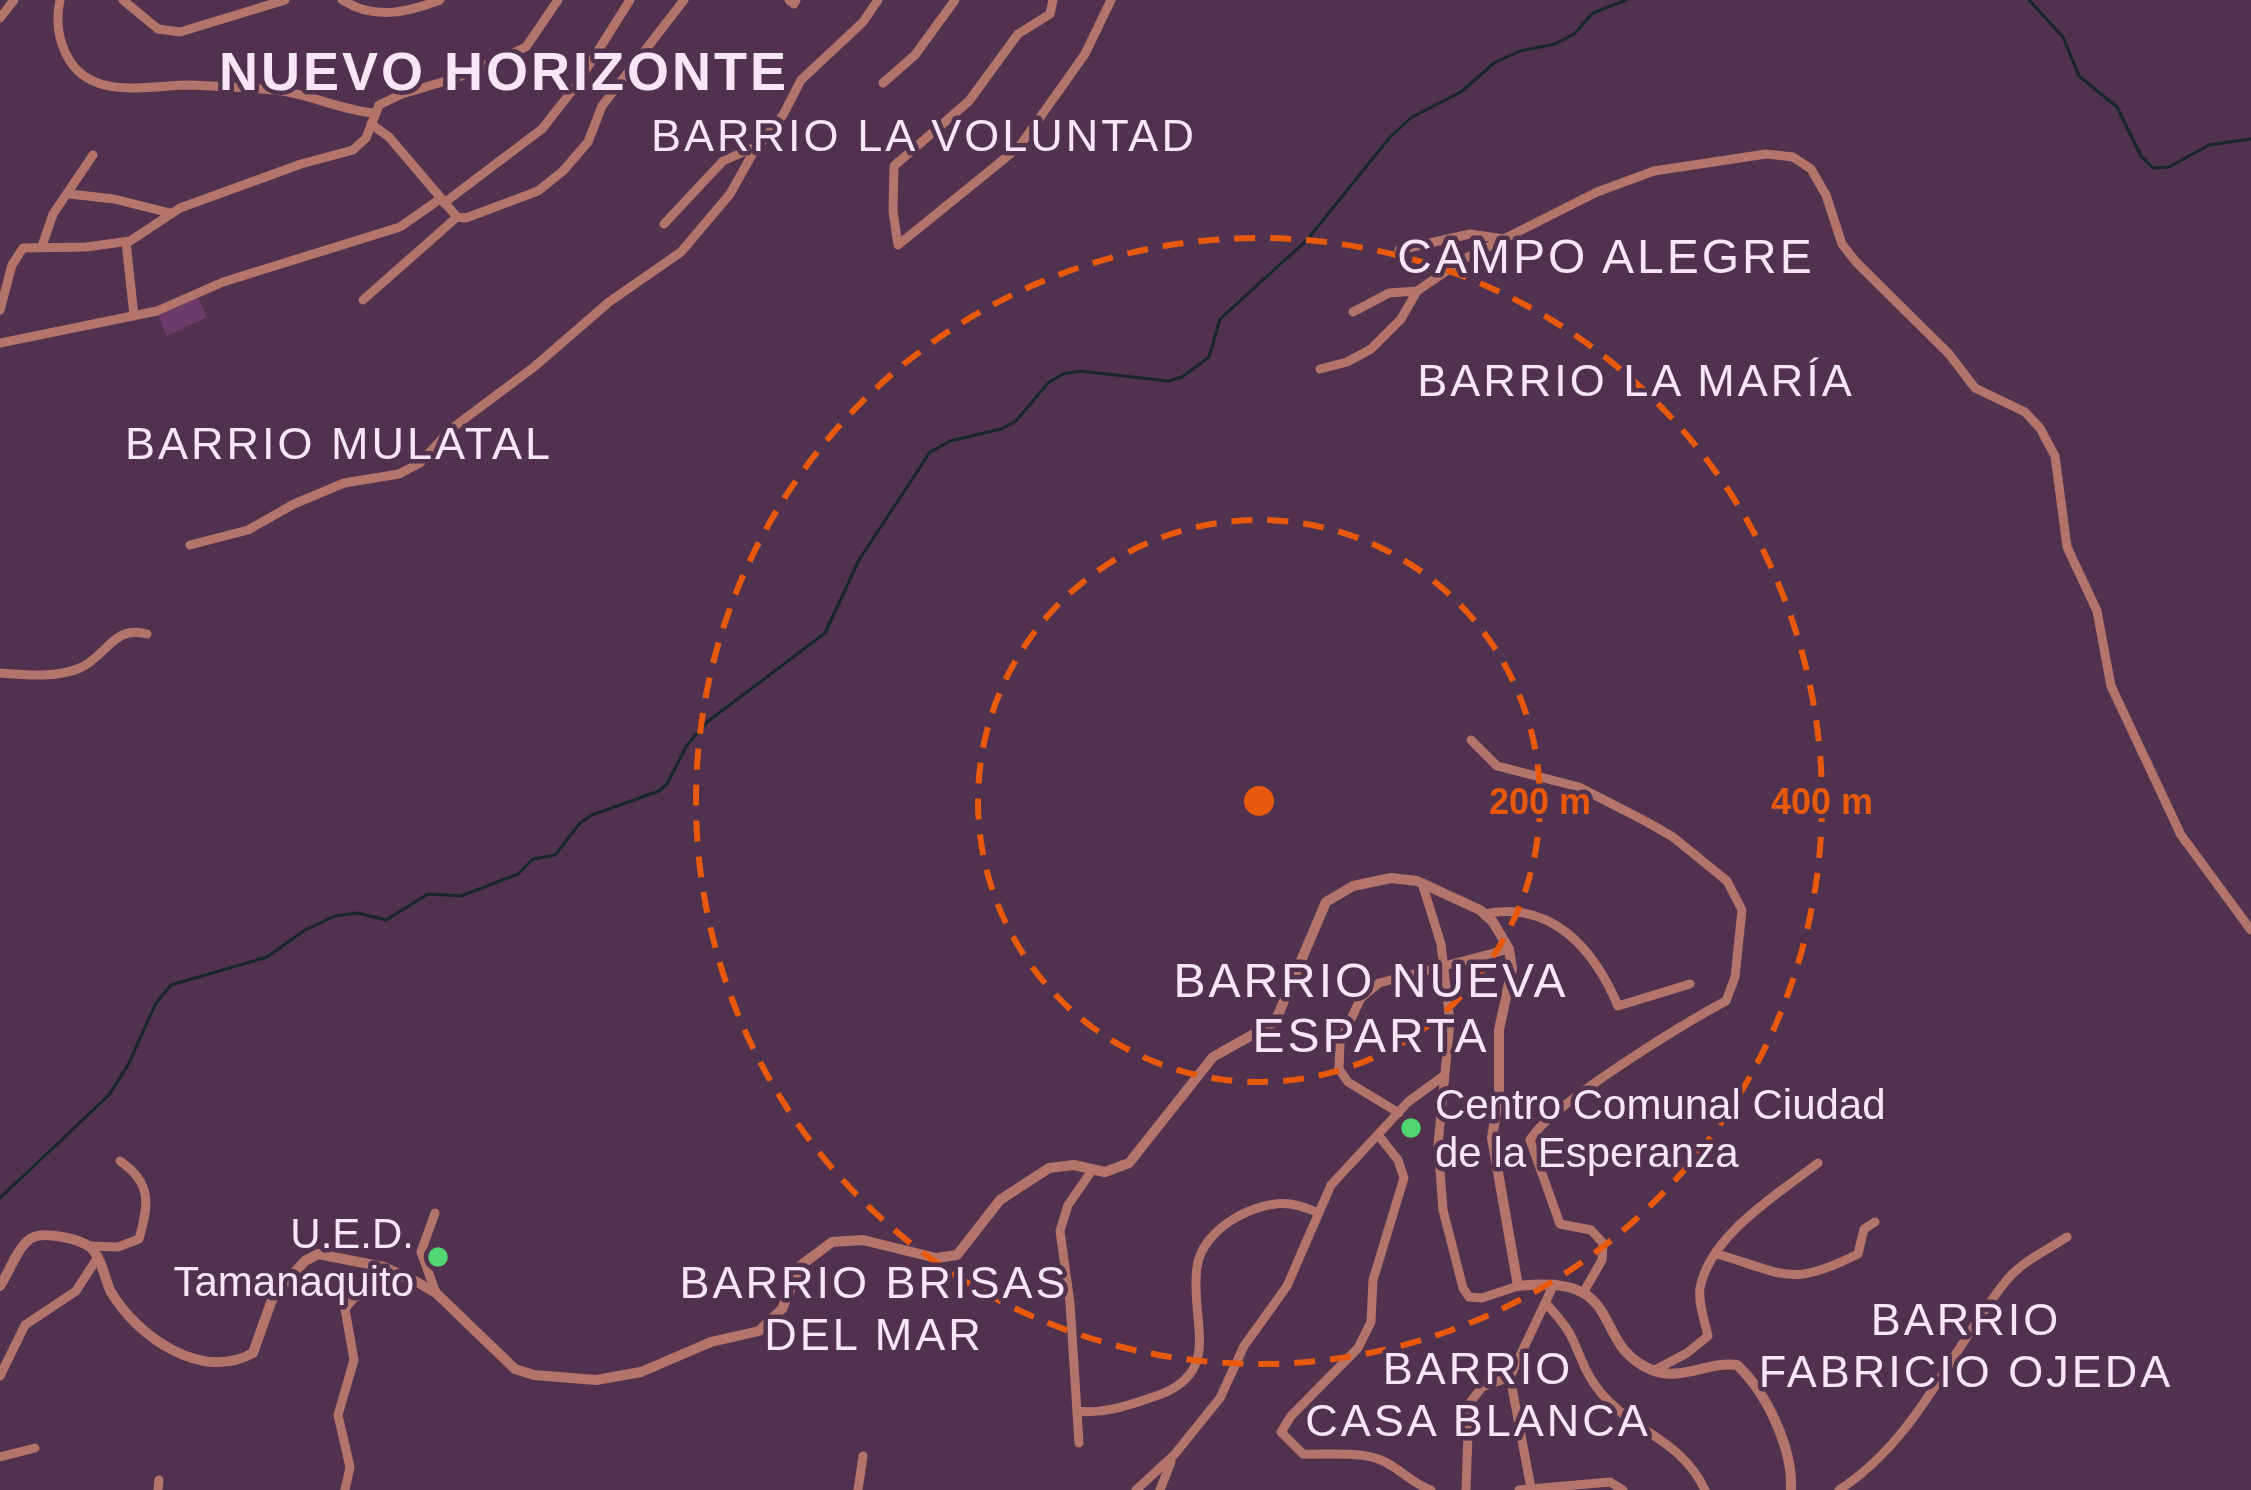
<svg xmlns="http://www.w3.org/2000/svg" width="2251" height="1490" viewBox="0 0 2251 1490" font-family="Helvetica,sans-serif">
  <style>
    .green { fill: #6d3b6a }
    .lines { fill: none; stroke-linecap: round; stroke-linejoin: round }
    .stream { stroke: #16272a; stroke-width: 3 }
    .minor { stroke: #b3746b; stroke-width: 9 }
    .tertiary { stroke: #b3746b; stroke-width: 10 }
    .ring { fill: none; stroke: #e8590c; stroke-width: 6; stroke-dasharray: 21 15 }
    .poi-dot { fill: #52d673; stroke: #50324e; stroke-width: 4.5 }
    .labels { text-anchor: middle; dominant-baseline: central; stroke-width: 9; stroke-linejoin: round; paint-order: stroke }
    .poi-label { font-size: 42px; fill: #f8e5f6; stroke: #50324e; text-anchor: start }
    .neighbourhood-label { font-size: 45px; letter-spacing: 3px; fill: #f8e5f6; stroke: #50324e }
    .quarter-label { font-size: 48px; letter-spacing: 3px; fill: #f8e5f6; stroke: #50324e }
    .district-label { font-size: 54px; font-weight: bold; letter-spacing: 3px; fill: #f8e5f6; stroke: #50324e }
    .centre { fill: #e8590c; stroke: #50324e; stroke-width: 6 }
    .ring-label { font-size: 36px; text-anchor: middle; font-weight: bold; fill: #e8590c; stroke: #50324e; stroke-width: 9; stroke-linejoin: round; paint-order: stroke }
  </style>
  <rect width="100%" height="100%" fill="#50324e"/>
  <!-- green -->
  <polygon class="green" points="198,298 207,317 167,336 158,316"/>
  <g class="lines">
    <!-- stream -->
    <g class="stream">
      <polyline points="2029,0 2063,37 2079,76 2117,107 2141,156 2153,168 2169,167 2209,145 2251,139"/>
      <polyline points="0,1198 109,1095 128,1065 156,1003 171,985 267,957 305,930 335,916 358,913 386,920 428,894 461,896 518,874 533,859 555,855 580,823 592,815 659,791 667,784 687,745 707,722 825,633 859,560 930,452 950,441 1001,429 1016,421 1048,383 1063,374 1080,371 1168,381 1182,377 1209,357 1220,319 1307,240 1390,137 1412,117 1461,92 1494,63 1520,51 1555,44 1574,34 1593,13 1626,0"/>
    </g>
    <!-- minor -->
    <g class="minor">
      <path d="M60,0C56,19 57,36 66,54C89,102 147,85 191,85C217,86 248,88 274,90C308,93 339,110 374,113"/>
      <polyline points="123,0 158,29 180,32 285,0"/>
      <path d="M342,0C374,20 406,13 440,0"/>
      <polyline points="789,0 794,4 796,0"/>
      <polyline points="1053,0 1050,14 1018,34 969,101 894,166 893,211 898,245 1019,147 1085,54 1111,0"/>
      <polyline points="0,18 14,0"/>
      <polyline points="883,83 915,55 955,0"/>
      <polyline points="371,124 389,137 457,217 466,218 538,191 563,171 588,142 602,106 684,0"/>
      <polyline points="70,194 114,199 170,213"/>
      <polyline points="444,203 542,129 575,87 630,0"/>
      <polyline points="664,224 723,161 755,147"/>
      <polyline points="126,242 134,316"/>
      <polyline points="42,246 53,214 93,155"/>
      <polyline points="1399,250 1470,234 1504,239"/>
      <polyline points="363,300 457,217"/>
      <polyline points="0,310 12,265 23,248 86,247 130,241 180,208 301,164 353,150 366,138 379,105 402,94 459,77 526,47 558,0"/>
      <polyline points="1353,312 1389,293 1417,291"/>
      <polyline points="0,343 157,311 223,282 400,227 440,199"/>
      <polyline points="1320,369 1347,362 1371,349 1401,319 1417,291 1464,259 1597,192 1654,171 1766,154 1793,157 1811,169 1826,195 1842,244 1856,262 1949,354 1975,388 2025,412 2040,428 2055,456 2067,547 2097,611 2111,686 2181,835 2251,930"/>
      <polyline points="190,545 248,530 294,504 344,483 399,474 420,463 451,429 534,367 609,302 681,252 730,194 753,153 783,115 801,80 863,22 878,0"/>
      <path d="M0,673C25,675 57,678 80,668C107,656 114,624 147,634"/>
      <path d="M1471,740L1497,766L1579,787L1647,822L1673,837L1727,881L1742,910L1735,977L1726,1001C1686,1022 1550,1105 1530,1140L1560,1224L1591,1230L1603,1243L1602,1260L1583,1293"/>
      <polyline points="1422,883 1441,944 1450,1022 1438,1145 1443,1210 1463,1288 1469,1297 1482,1298 1518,1286"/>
      <path d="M1484,914C1552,900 1594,949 1618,1006L1690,984"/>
      <polyline points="1399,1113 1348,1082 1339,1069 1340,1042 1361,998 1379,983 1509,949"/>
      <path d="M1379,1136L1398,1160L1404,1178L1373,1280L1371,1322L1358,1348L1291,1416L1281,1432L1303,1454C1327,1455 1358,1451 1381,1460C1400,1468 1411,1483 1431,1490"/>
      <polyline points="435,1213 421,1252 436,1293"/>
      <path d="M89,1246L118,1247L139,1239C149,1204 152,1183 120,1161"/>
      <path d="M1717,1254C1786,1274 1790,1288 1858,1254L1864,1229L1875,1222"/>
      <path d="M1546,1303C1554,1313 1564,1323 1570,1334C1581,1356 1585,1374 1601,1393C1635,1433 1681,1439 1705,1490"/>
      <path d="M1653,1371L1687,1353L1708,1336C1705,1321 1698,1304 1700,1288C1710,1235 1779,1193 1818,1163"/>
      <polyline points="0,1376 25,1325 76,1291 98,1257"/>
      <path d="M1077,1411C1103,1414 1126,1406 1150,1398C1227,1375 1189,1323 1197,1267C1202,1229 1255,1200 1290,1204C1299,1205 1308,1209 1317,1212"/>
      <polyline points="1079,1443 1070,1303 1060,1231 1068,1205 1093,1169"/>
      <polyline points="0,1457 35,1448"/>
      <polyline points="1531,1488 1510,1377 1554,1284"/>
      <polyline points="158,1490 159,1480"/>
      <polyline points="345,1490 350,1467 338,1415 354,1360 345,1309 354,1298 405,1275"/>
      <polyline points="858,1490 863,1456"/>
      <polyline points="1136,1490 1174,1455 1220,1398 1244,1346 1287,1286 1331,1185 1408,1102 1442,1077"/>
      <polyline points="1160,1490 1171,1462"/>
      <polyline points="1466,1490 1469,1404 1482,1387 1510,1377"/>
      <polyline points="1519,1490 1610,1482 1623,1490"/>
      <path d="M1839,1490C1917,1440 1950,1351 2006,1281C2021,1262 2047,1250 2067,1237"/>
    </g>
    <!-- tertiary -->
    <path class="tertiary" d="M0,1286C9,1273 17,1248 30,1239C42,1230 83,1239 92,1249C103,1261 104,1278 111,1292C137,1336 201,1382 253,1353L274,1294L305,1261L318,1254L384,1267L417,1282L436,1293L515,1369L534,1375L596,1380L641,1372L711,1342L759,1331L782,1309L800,1266L832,1242L863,1240L936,1258L957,1255L1000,1200L1049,1168L1074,1165L1105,1172L1129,1163L1213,1057L1275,1022L1326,902L1353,886L1391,878L1417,881L1480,910L1493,922L1509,949L1512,969L1499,1030V1093L1492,1138L1518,1286C1630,1273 1588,1344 1652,1370C1680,1382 1709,1361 1737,1365C1767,1393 1793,1449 1791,1490"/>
  </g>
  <!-- distance rings -->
  <g class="ring">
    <circle cx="1259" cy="801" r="281"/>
    <circle cx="1259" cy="801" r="563"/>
  </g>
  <!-- markers -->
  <g class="poi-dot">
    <circle cx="1411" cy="1128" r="12"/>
    <circle cx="438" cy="1257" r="12"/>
  </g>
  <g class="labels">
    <!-- poi labels -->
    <g class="poi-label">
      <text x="1435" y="1104">Centro Comunal Ciudad<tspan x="1435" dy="48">de la Esperanza</tspan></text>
      <text x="414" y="1233" text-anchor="end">U.E.D.<tspan x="414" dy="48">Tamanaquito</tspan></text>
    </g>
    <!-- neighbourhood labels -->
    <g class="neighbourhood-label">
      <text x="924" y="135">BARRIO LA VOLUNTAD</text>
      <text x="1636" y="380">BARRIO LA MARÍA</text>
      <text x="339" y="443">BARRIO MULATAL</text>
      <text x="874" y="1282">BARRIO BRISAS<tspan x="874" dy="52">DEL MAR</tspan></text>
      <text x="1966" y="1319">BARRIO<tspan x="1966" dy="52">FABRICIO OJEDA</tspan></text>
      <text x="1478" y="1368">BARRIO<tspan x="1478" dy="52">CASA BLANCA</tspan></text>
    </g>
    <!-- quarter labels -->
    <g class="quarter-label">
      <text x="1606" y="256">CAMPO ALEGRE</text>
      <text x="1371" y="980">BARRIO NUEVA<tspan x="1371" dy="55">ESPARTA</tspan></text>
    </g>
    <!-- district labels -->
    <g class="district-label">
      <text x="504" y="71">NUEVO HORIZONTE</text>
    </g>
  </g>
  <circle cx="1259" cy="801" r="18" class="centre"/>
  <g class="ring-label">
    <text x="1540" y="814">200 m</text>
    <text x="1822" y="814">400 m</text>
  </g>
</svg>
